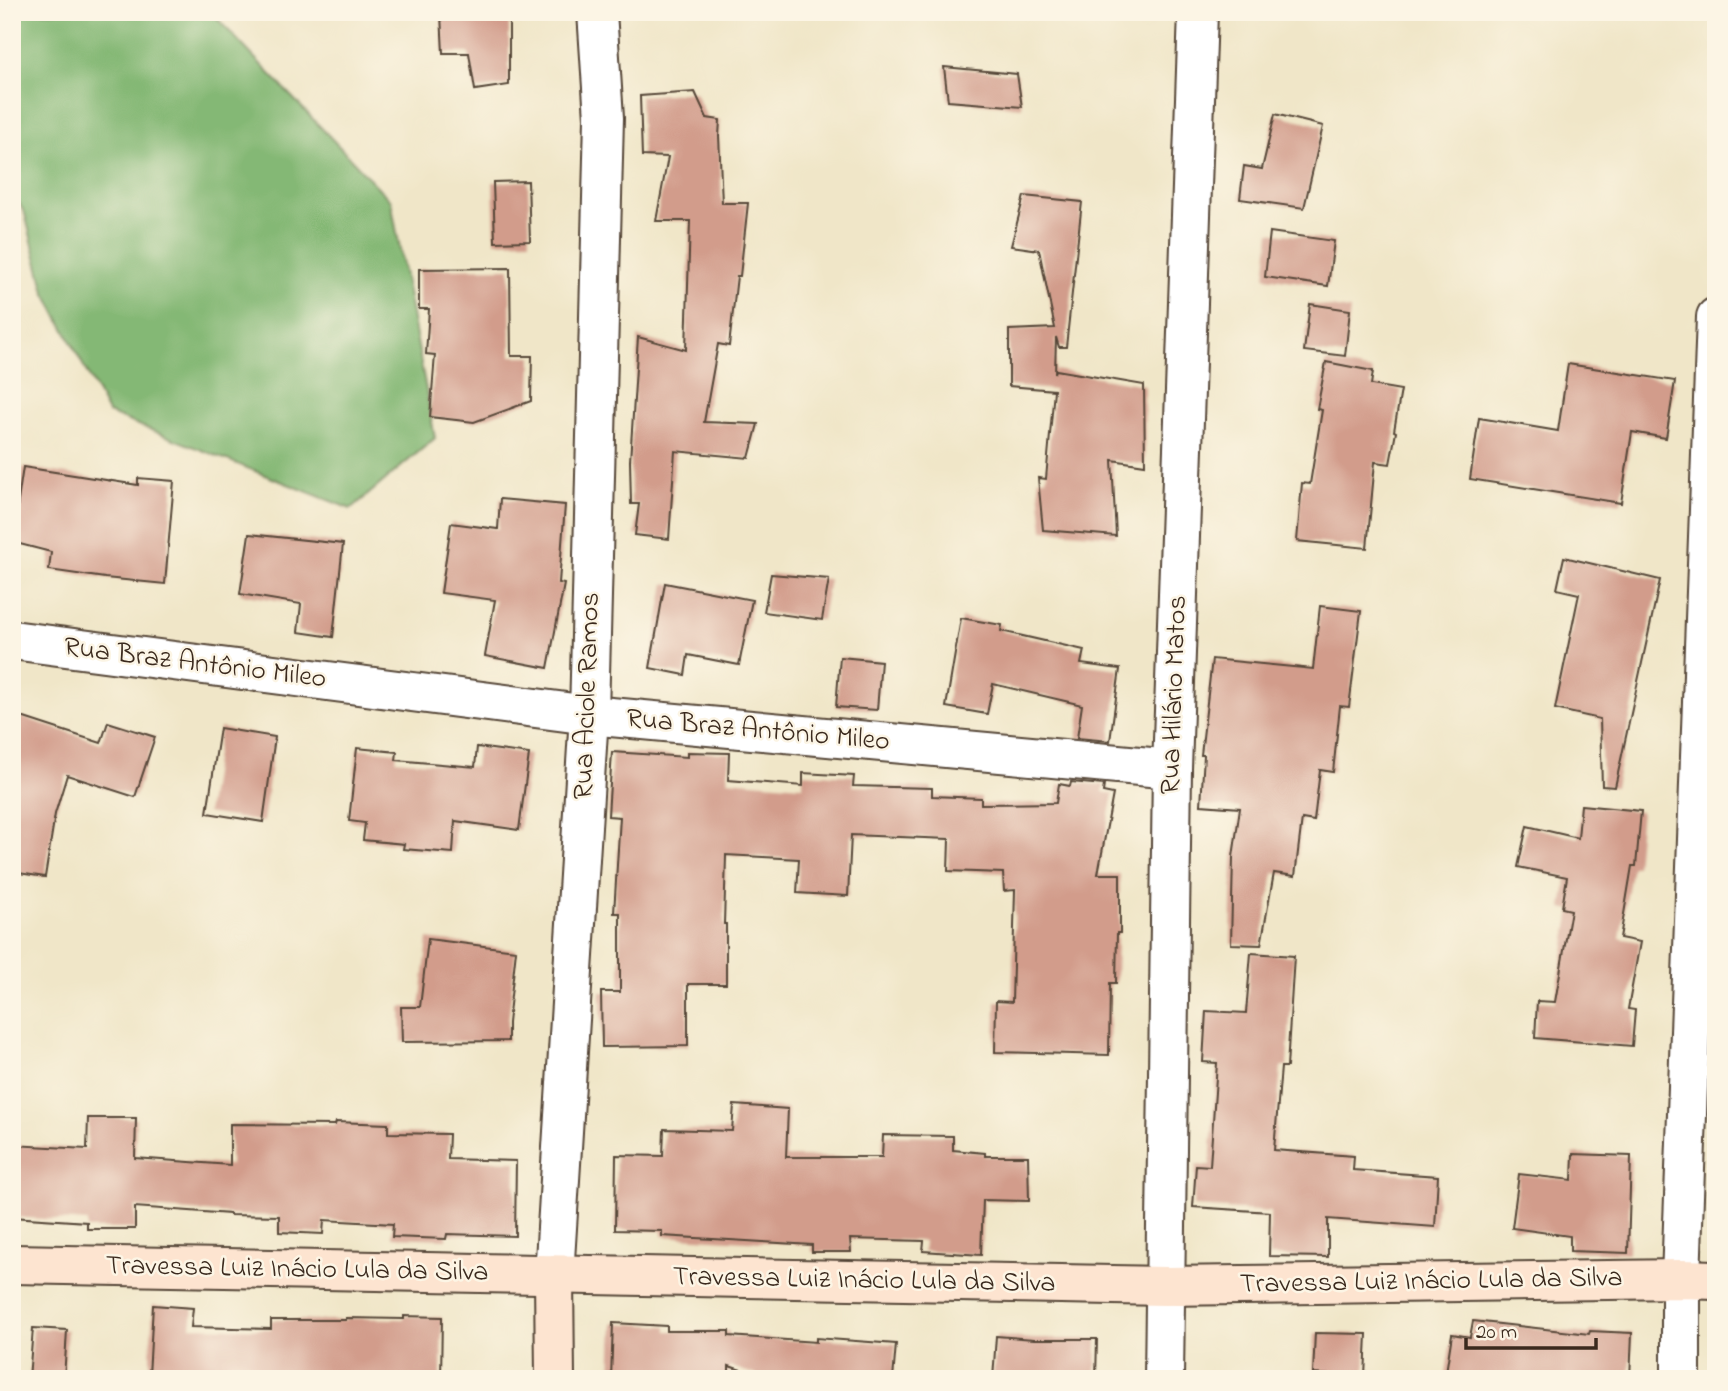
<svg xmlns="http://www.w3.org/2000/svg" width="1728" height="1391" viewBox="0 0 1728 1391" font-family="'Indie Flower',sans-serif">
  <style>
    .forest { fill: #84b874; stroke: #607149; stroke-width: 2 }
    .building { fill: #d29c8b }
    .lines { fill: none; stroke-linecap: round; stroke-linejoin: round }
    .street-casing { stroke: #564638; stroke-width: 42 }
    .secondary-casing { stroke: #564638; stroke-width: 42 }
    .street { stroke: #fff; stroke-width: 38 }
    .secondary { stroke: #fde4d0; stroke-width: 38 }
    .labels { text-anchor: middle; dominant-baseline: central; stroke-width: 5; stroke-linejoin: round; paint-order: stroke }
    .street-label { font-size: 28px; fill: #3b2a1e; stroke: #fcf5e5 }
  </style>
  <rect width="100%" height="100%" fill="#fcf5e5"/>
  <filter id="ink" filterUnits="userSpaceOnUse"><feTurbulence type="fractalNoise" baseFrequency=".0143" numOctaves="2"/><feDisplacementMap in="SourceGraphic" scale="14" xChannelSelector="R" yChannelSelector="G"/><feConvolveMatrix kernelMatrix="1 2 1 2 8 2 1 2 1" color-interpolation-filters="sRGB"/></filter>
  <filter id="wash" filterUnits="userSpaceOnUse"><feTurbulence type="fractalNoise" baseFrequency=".00686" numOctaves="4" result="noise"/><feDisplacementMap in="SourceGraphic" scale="28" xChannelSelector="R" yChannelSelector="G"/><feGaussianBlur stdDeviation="1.57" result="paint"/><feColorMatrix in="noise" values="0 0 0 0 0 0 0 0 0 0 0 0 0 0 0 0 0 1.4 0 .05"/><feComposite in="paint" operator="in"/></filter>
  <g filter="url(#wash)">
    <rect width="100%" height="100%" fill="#f0e6c8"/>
    <!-- forest -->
    <polygon class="forest" points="12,12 211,12 391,201 435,438 351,509 108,413 45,292 25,214 12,191"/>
    <g id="blocks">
      <!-- building -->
      <g class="building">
        <polygon points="471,12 509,12 509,85 475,90 469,53 443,53 441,14"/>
        <polygon points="944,67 1017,74 1022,107 948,101"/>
        <polygon points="695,92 707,118 720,120 719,136 722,203 748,203 740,276 737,276 729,346 718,344 704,422 758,424 749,458 675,451 669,539 635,535 639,504 631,504 630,461 638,337 686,350 690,221 656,221 668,157 642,156 640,96"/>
        <polygon points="1275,114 1323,126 1304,208 1240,199 1244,166 1262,169"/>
        <polygon points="528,181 530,241 495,242 493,182"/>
        <polygon points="1024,196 1082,202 1066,347 1059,347 1056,337 1055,373 1056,370 1144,385 1145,465 1112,460 1116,536 1043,530 1038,478 1046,479 1054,390 1009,386 1009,330 1055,328 1039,250 1011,246"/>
        <polygon points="1270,232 1334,241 1328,286 1265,277"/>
        <polygon points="510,268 511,356 532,356 531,401 474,422 430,417 435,355 426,354 429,309 419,309 419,269"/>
        <polygon points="1310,304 1350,310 1345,356 1304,351"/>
        <polygon points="1326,362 1373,371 1371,385 1401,390 1394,431 1396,432 1390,464 1375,462 1367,548 1297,541 1302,483 1310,484 1322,410 1317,409"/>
        <polygon points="1568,364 1675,381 1666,438 1632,432 1621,503 1470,479 1479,418 1558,431"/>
        <polygon points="23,467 138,485 138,478 174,481 165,584 105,578 49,570 51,552 12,542"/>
        <polygon points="500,499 565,505 559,583 564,584 548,668 485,656 495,600 441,593 451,523 498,529"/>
        <polygon points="249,534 343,544 333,637 298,632 301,604 240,594"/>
        <polygon points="1564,557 1660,580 1615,787 1602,786 1600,719 1555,709 1579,594 1557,589"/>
        <polygon points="771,574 829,579 822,620 764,612"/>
        <polygon points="665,583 752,600 739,665 688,655 685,675 650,668"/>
        <polygon points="1320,606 1361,611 1349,707 1340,706 1333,772 1320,770 1314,821 1302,819 1295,876 1274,873 1261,945 1231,944 1233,857 1240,808 1201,805 1204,755 1201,755 1212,659 1313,669"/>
        <polygon points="961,618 1002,625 1001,631 1084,650 1081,664 1120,669 1110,741 1077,738 1082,705 993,684 987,714 946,707"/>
        <polygon points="840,657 881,661 877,710 836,707"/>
        <polygon points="12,714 101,743 108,722 155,737 135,797 67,775 55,814 45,877 12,872"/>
        <polygon points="220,728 275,737 263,822 207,813"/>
        <polygon points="477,747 529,754 519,830 455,821 453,853 403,849 404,844 363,840 365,823 349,821 357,748 397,752 396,760 475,767"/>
        <polygon points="612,752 687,757 687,752 729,753 728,780 803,786 803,773 854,776 853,786 932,788 932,796 981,798 981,804 1056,803 1059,784 1070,786 1071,782 1104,785 1103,792 1113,794 1098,874 1120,874 1120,933 1117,933 1116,983 1110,983 1109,1055 995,1052 996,1001 1012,1002 1015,890 1004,891 1003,873 948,871 949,839 851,835 848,896 797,893 799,859 726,855 724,924 726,924 726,984 688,984 688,1046 602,1047 601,992 620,992 620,913 614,913 620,817 608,816"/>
        <polygon points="1581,805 1641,811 1636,866 1632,866 1620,938 1640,942 1628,1009 1635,1010 1632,1046 1535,1038 1537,1001 1555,1002 1571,910 1562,908 1567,877 1518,867 1527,826 1578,838"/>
        <polygon points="428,939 516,950 508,1023 508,1041 402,1042 401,1007 420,1007"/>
        <polygon points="1251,953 1294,956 1287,1067 1281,1067 1274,1150 1354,1156 1353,1170 1438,1176 1435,1227 1328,1219 1328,1257 1269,1256 1270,1212 1193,1207 1196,1165 1210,1166 1213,1121 1217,1063 1203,1062 1206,1011 1246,1013"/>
        <polygon points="734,1105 788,1109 786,1157 882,1157 883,1135 953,1136 953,1150 985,1153 985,1156 1028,1156 1029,1201 983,1200 981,1255 923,1251 924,1241 850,1239 851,1252 812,1252 812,1245 662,1236 662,1231 615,1230 616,1155 663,1156 664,1129 732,1131"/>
        <polygon points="88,1118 136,1118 135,1158 230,1165 230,1124 335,1125 336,1122 388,1124 388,1133 449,1134 448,1159 516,1161 515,1236 447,1234 446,1239 392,1237 393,1224 324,1220 323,1234 279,1232 279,1216 230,1215 230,1214 135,1207 135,1229 87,1229 87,1222 12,1217 12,1145 87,1149"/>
        <polygon points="1573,1154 1631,1156 1628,1253 1570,1251 1570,1236 1512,1228 1519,1174 1572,1180"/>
        <polygon points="153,1305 193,1308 191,1327 271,1329 271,1320 346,1320 346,1318 404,1319 404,1316 442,1317 441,1379 185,1379 149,1376"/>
        <polygon points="1473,1321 1589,1334 1590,1331 1632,1333 1630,1379 1445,1379 1452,1334 1470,1337"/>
        <polygon points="613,1323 667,1326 667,1331 729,1331 729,1336 816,1342 816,1338 896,1344 893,1379 768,1379 729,1366 729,1379 611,1379"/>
        <polygon points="33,1328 67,1330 64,1379 29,1379"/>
        <polygon points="1315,1333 1367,1334 1365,1377 1313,1374"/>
        <polygon points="996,1336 1034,1339 1097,1339 1096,1379 993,1379"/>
      </g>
    </g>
  </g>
  <g filter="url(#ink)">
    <use href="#blocks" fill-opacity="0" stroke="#564638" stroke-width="2"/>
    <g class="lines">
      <defs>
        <g id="street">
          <polyline points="12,640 589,715 1172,769"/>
          <polyline points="554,1276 589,715 604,118 597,12"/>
          <polyline points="1164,1379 1172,769 1198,12"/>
          <polyline points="1681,1379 1681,1279 1716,317"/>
        </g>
        <g id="secondary">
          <polyline points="12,1264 1165,1286 1681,1279 1716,1280"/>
          <polyline points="554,1276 555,1379"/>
        </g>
      </defs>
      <!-- street casing -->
      <use href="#street" class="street-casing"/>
      <!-- secondary casing -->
      <use href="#secondary" class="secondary-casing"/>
      <!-- street -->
      <use href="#street" class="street"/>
      <!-- secondary -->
      <use href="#secondary" class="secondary"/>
    </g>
  </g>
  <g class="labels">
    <!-- street labels -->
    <g class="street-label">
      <text transform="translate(195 664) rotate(7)">Rua Braz Antônio Mileo</text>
      <text transform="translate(1175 695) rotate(-88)">Rua Hilário Matos</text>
      <text transform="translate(588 696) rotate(-88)">Rua Aciole Ramos</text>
      <text transform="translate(758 731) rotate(5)">Rua Braz Antônio Mileo</text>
      <text transform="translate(297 1270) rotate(1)">Travessa Luiz Inácio Lula da Silva</text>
      <text transform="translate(864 1281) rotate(1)">Travessa Luiz Inácio Lula da Silva</text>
      <text transform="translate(1431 1282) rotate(-1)">Travessa Luiz Inácio Lula da Silva</text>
    </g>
  </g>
  <!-- margin -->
  <rect width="1728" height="1391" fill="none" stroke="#fcf5e5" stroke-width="42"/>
  <!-- scale -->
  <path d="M1466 1338v10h130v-10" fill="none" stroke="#3b2a1e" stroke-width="3.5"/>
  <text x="1476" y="1338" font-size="21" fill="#3b2a1e" stroke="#fcf5e5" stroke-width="5" paint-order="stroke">20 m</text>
</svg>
